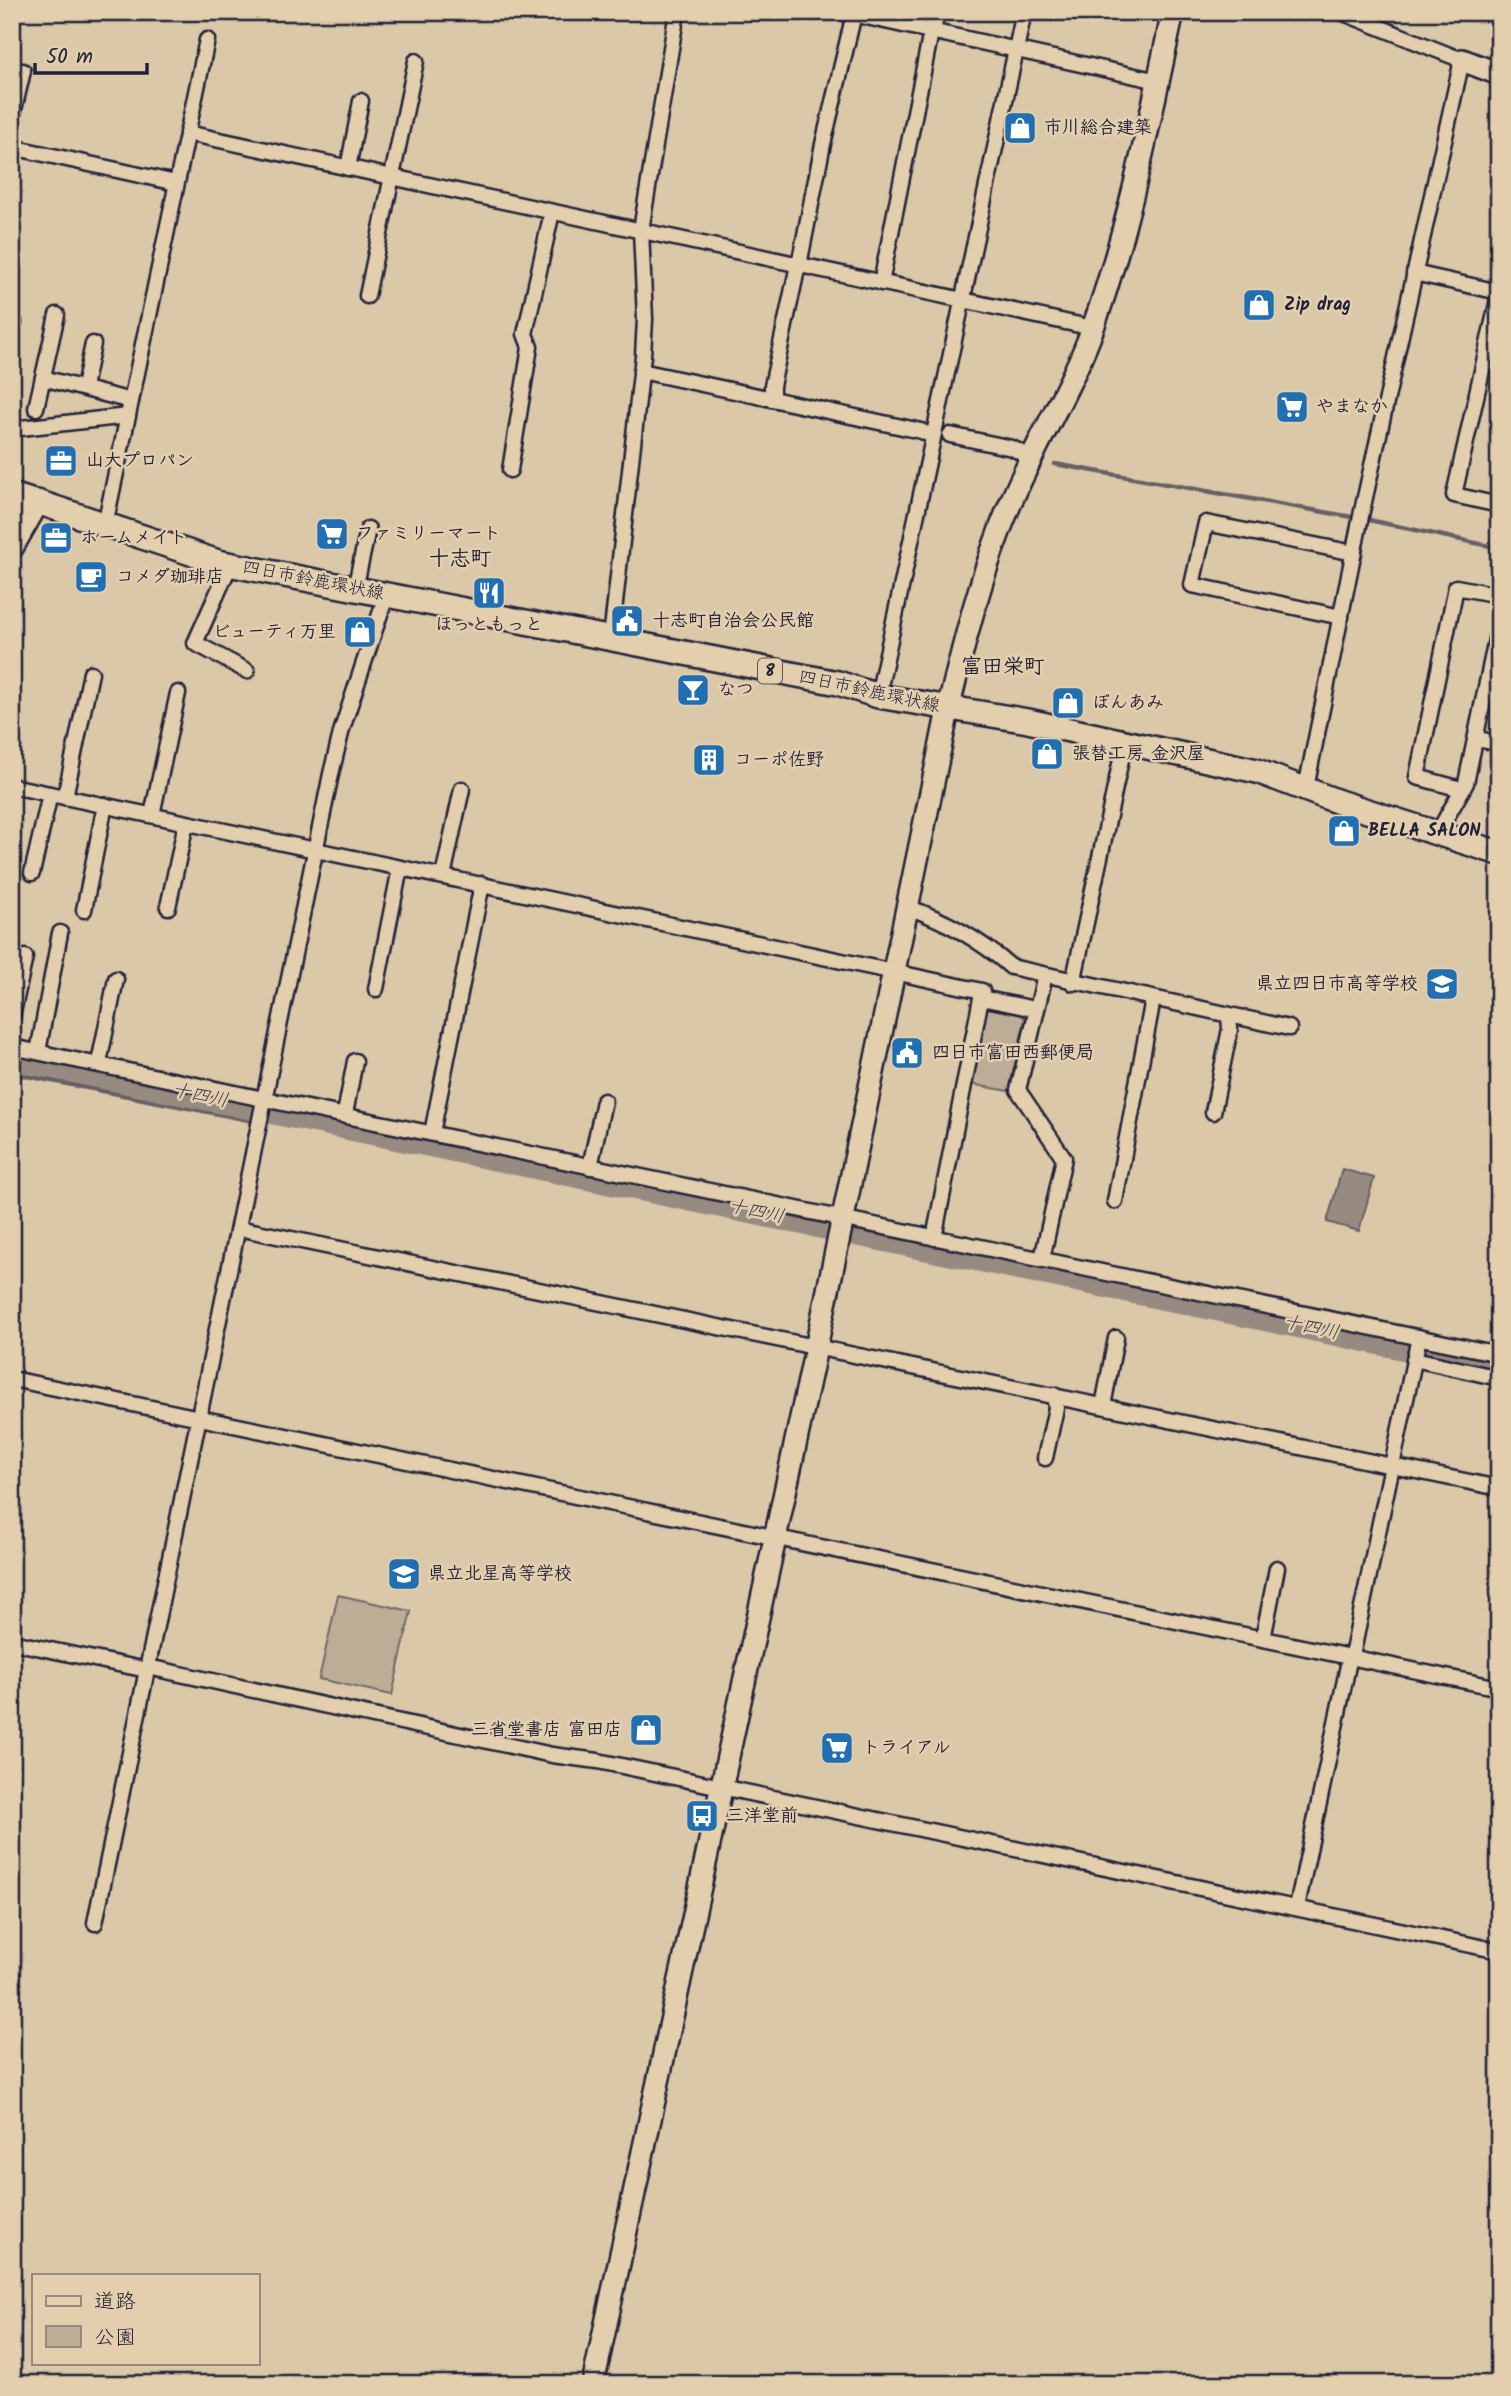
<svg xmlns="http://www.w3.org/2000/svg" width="1511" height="2396" viewBox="0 0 1511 2396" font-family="Kalam,'Klee One',sans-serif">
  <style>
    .green { fill: #bdad96; stroke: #706868; stroke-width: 2 }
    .water { fill: #978a81; stroke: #686065; stroke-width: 2 }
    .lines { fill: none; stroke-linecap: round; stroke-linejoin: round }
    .stream { stroke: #686065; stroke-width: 4.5 }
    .river { stroke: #978a81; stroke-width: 26 }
    .street-casing { stroke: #22223b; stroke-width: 19 }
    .secondary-casing { stroke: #22223b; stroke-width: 26 }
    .primary-casing { stroke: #22223b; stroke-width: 28 }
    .street { stroke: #e3cfad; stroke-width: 14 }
    .secondary { stroke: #e3cfad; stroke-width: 21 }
    .primary { stroke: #e3cfad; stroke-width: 23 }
    .labels { text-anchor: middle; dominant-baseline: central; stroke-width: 5; stroke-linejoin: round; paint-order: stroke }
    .shield { fill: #e3cfad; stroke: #5c565d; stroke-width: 2 }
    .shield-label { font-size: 16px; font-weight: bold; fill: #22223b }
    .poi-label { font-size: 18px; font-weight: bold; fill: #22223b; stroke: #e3cfad; text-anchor: start }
    .street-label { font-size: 18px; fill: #22223b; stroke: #e3cfad }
    .water-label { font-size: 19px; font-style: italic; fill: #3f3c4c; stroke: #e3cfad }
    .quarter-label { font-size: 21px; font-weight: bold; fill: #22223b; stroke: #e3cfad }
  </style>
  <rect width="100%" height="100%" fill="#dbc8a8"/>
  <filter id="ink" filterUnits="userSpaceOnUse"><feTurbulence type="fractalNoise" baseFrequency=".0143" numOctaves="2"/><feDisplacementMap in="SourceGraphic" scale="14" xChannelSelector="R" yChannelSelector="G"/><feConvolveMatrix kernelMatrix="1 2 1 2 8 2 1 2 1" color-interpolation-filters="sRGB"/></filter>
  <g filter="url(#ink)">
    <!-- green -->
    <g class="green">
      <polygon points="991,1007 1021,1014 1025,1019 1009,1091 970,1084 986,1009"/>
      <polygon points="338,1595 411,1611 392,1695 319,1679"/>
    </g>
    <!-- water -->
    <polygon class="water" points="1342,1169 1374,1178 1359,1231 1327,1222"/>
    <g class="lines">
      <!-- stream -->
      <g class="stream">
        <polyline points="1055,464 1369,520 1499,548"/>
        <polyline points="12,1073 254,1121"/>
      </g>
      <!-- river -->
      <polyline class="river" points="12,1057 1499,1367"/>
      <defs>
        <g id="street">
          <polyline points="844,12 1158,81"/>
          <polyline points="933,32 937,12"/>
          <polyline points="12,118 23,71"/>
          <polyline points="187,133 1093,328"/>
          <polyline points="12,147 176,183"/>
          <polyline points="348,168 361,101"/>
          <polyline points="799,265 823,144 854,14"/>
          <polyline points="1414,273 1499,292"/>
          <polyline points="881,283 931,32"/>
          <polyline points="1499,295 1454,495 1499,505"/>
          <polyline points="367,296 416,61"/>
          <polyline points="12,321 14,322"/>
          <polyline points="641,371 921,431 932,436"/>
          <polyline points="43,378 131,401"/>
          <polyline points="84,387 93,344"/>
          <polyline points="772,399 772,386 798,265"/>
          <polyline points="36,408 57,315"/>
          <polyline points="12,429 128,416"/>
          <polyline points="950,435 1012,448 1032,458"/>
          <polyline points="510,470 530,347 525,334 552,212"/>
          <polyline points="105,525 207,40"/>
          <polyline points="230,565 195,643 247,671"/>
          <polyline points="355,589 368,529"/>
          <polyline points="1341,617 1192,585 1206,523 1354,553"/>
          <polyline points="611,638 643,356 645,319 641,230 677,12"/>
          <polyline points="878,696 1024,12"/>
          <polyline points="1476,739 1499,743"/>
          <polyline points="12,786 894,972 982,991 981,998"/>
          <polyline points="1306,788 1362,511 1462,60 1341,12"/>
          <polyline points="1461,789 1417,777 1456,587 1499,595"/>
          <polyline points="65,797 91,673"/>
          <polyline points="152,815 178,693"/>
          <polyline points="1437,834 1466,783 1499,625"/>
          <polyline points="32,873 50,794"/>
          <polyline points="443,876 462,789"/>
          <polyline points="168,907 186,823"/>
          <path d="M907,907C945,920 980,940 1011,967L1289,1028"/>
          <polyline points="84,910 105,805"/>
          <polyline points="1073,983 1125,741"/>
          <polyline points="376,989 400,868"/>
          <polyline points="12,1017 25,957"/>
          <polyline points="12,1047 1499,1354"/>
          <polyline points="38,1052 60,933"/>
          <polyline points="99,1063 116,979"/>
          <polyline points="1213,1112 1230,1029 1229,1015"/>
          <polyline points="345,1114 355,1061"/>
          <polyline points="432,1133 482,884"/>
          <polyline points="590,1167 604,1101"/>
          <polyline points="1115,1201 1153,999"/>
          <polyline points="238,1228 1499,1488"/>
          <polyline points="934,1238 981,998 1035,1009"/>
          <polyline points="1042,1259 1064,1158 1018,1090 1045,975"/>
          <polyline points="1414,1359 1499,1378"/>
          <polyline points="12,1379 1499,1688"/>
          <polyline points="1103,1406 1116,1338"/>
          <polyline points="1045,1458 1056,1408 1054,1395"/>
          <polyline points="1263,1639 1277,1568"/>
          <polyline points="12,1642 147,1670"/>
          <polyline points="1352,1656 1419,1337"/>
          <polyline points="148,1667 552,1755 598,1761 1499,1951"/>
          <polyline points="1297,1907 1350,1656"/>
          <polyline points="95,1923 331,774 342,729 386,596"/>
        </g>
        <g id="secondary">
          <polyline points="1462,60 1499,74"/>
          <polyline points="12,494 37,502"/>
          <path d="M593,2384L816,1348L948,710C965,638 982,570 1011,502C1036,442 1072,387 1094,325C1130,223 1150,118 1173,12"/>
        </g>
        <polyline id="primary" points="12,546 37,502 218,562 838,683 878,696 1028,721 1257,771 1339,802 1499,853"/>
      </defs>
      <!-- street casing -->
      <use href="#street" class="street-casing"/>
      <!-- secondary casing -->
      <use href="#secondary" class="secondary-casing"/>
      <!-- primary casing -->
      <use href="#primary" class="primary-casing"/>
      <!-- street -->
      <use href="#street" class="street"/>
      <!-- secondary -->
      <use href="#secondary" class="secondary"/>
      <!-- primary -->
      <use href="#primary" class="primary"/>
    </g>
  </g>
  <!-- icons -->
  <defs>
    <symbol id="shop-square" viewBox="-11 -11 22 22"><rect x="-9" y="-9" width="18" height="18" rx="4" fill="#1f6fb2" stroke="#e3cfad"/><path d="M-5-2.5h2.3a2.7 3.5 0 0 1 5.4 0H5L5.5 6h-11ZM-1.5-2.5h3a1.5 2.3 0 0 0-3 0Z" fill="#fff"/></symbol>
    <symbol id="supermarket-square" viewBox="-11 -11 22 22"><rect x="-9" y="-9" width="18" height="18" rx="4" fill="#1f6fb2" stroke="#e3cfad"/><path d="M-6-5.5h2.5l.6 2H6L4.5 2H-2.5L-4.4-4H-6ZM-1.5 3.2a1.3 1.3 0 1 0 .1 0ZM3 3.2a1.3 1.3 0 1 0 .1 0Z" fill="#fff"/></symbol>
    <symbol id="office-square" viewBox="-11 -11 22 22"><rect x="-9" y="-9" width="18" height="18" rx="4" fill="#1f6fb2" stroke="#e3cfad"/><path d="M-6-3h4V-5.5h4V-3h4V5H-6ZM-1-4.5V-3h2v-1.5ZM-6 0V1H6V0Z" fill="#fff"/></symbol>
    <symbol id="cafe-square" viewBox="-11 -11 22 22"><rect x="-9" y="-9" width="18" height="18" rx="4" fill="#1f6fb2" stroke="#e3cfad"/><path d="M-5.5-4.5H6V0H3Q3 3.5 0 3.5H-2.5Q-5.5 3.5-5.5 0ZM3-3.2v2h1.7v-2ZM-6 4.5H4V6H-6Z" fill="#fff"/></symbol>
    <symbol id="restaurant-square" viewBox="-11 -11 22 22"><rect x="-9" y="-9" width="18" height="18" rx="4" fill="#1f6fb2" stroke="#e3cfad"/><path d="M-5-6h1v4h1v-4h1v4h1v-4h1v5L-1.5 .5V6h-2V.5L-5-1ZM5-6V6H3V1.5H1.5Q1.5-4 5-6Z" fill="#fff"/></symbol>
    <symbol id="civic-square" viewBox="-11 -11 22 22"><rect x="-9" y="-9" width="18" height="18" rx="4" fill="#1f6fb2" stroke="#e3cfad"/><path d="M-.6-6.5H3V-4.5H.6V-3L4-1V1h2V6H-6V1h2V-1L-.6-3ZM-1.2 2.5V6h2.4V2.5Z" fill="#fff"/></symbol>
    <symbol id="bar-square" viewBox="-11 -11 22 22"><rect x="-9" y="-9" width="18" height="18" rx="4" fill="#1f6fb2" stroke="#e3cfad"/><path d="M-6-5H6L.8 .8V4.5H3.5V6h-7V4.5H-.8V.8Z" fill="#fff"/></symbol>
    <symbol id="building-square" viewBox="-11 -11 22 22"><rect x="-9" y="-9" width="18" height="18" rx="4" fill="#1f6fb2" stroke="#e3cfad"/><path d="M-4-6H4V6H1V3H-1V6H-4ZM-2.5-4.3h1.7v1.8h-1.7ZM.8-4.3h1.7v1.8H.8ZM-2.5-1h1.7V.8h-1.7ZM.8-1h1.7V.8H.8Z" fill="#fff"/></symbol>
    <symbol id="school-square" viewBox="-11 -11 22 22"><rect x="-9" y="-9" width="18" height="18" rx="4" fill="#1f6fb2" stroke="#e3cfad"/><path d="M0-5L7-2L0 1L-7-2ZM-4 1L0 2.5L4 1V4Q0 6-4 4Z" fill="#fff"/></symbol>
    <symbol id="bus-square" viewBox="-11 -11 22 22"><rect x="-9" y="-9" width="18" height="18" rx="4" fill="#1f6fb2" stroke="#e3cfad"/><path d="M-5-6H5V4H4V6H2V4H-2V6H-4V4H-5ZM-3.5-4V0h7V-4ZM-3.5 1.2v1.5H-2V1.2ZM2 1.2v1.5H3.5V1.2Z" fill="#fff"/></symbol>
  </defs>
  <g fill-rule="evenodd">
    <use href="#shop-square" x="1001" y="109" width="38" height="38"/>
    <use href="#shop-square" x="1240" y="286" width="38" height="38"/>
    <use href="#supermarket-square" x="1273" y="388" width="38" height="38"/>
    <use href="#office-square" x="42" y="442" width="38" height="38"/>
    <use href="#supermarket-square" x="313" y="515" width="38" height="38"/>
    <use href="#office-square" x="37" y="519" width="38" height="38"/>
    <use href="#cafe-square" x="72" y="558" width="38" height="38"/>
    <use href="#restaurant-square" x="470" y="574" width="38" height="38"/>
    <use href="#civic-square" x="608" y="602" width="38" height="38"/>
    <use href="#shop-square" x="341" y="613" width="38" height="38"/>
    <use href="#bar-square" x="674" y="671" width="38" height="38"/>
    <use href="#shop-square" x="1049" y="684" width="38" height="38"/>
    <use href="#shop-square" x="1028" y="735" width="38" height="38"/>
    <use href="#building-square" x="690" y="741" width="38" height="38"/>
    <use href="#shop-square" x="1325" y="812" width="38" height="38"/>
    <use href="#school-square" x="1423" y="965" width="38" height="38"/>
    <use href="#civic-square" x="888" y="1034" width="38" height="38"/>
    <use href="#school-square" x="385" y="1555" width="38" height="38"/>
    <use href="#shop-square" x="627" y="1711" width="38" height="38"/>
    <use href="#supermarket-square" x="818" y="1729" width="38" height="38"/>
    <use href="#bus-square" x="683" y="1797" width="38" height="38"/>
  </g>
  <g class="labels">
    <!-- shield labels -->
    <rect class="shield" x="758" y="658.5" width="24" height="25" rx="5"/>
    <g class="shield-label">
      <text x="770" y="671">8</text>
    </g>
    <!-- poi labels -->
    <g class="poi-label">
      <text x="1044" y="128">市川総合建築</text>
      <text x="1284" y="305">Zip drag</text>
      <text x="1316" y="407">やまなか</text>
      <text x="86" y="461">山大プロパン</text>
      <text x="356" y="534">ファミリーマート</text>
      <text x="80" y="538">ホームメイト</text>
      <text x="116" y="577">コメダ珈琲店</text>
      <text x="652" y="621">十志町自治会公民館</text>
      <text x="489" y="625" text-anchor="middle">ほっともっと</text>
      <text x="336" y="632" text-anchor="end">ビューティ万里</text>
      <text x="718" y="690">なつ</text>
      <text x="1092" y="703">ぼんあみ</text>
      <text x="1072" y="754">張替工房 金沢屋</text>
      <text x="734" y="760">コーポ佐野</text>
      <text x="1368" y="831">BELLA SALON</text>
      <text x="1418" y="984" text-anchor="end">県立四日市高等学校</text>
      <text x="932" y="1053">四日市富田西郵便局</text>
      <text x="428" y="1574">県立北星高等学校</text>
      <text x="622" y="1730" text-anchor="end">三省堂書店 富田店</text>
      <text x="862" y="1748">トライアル</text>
      <text x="726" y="1816">三洋堂前</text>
    </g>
    <!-- street labels -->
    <g class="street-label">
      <text transform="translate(313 581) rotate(11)">四日市鈴鹿環状線</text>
      <text transform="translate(869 692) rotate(12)">四日市鈴鹿環状線</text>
    </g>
    <!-- water labels -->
    <g class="water-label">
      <text transform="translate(200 1096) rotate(12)">十四川</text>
      <text transform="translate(756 1212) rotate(12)">十四川</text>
      <text transform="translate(1311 1328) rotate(12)">十四川</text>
    </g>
    <!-- quarter labels -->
    <g class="quarter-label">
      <text x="460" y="559">十志町</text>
      <text x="1003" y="667">富田栄町</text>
    </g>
  </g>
  <!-- margin -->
  <rect width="1511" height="2396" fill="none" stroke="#e3cfad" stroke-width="42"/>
  <rect x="21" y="21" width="1469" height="2354" fill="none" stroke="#22223b" stroke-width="2.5" filter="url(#ink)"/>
  <!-- legend -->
  <rect x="32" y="2274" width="228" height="91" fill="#e3cfad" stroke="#968a7f" stroke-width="2"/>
  <rect x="46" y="2296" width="35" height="10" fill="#e3cfad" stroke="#968a7f" stroke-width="2"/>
  <text x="94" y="2308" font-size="21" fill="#22223b">道路</text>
  <rect x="46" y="2326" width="35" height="21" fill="#bdad96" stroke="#968a7f" stroke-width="2"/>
  <text x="94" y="2344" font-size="21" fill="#22223b">公園</text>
  <!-- scale -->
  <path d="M35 63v10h112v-10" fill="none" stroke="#22223b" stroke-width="3.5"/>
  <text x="46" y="63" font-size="21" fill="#22223b" stroke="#e3cfad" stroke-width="5" paint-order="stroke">50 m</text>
</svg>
